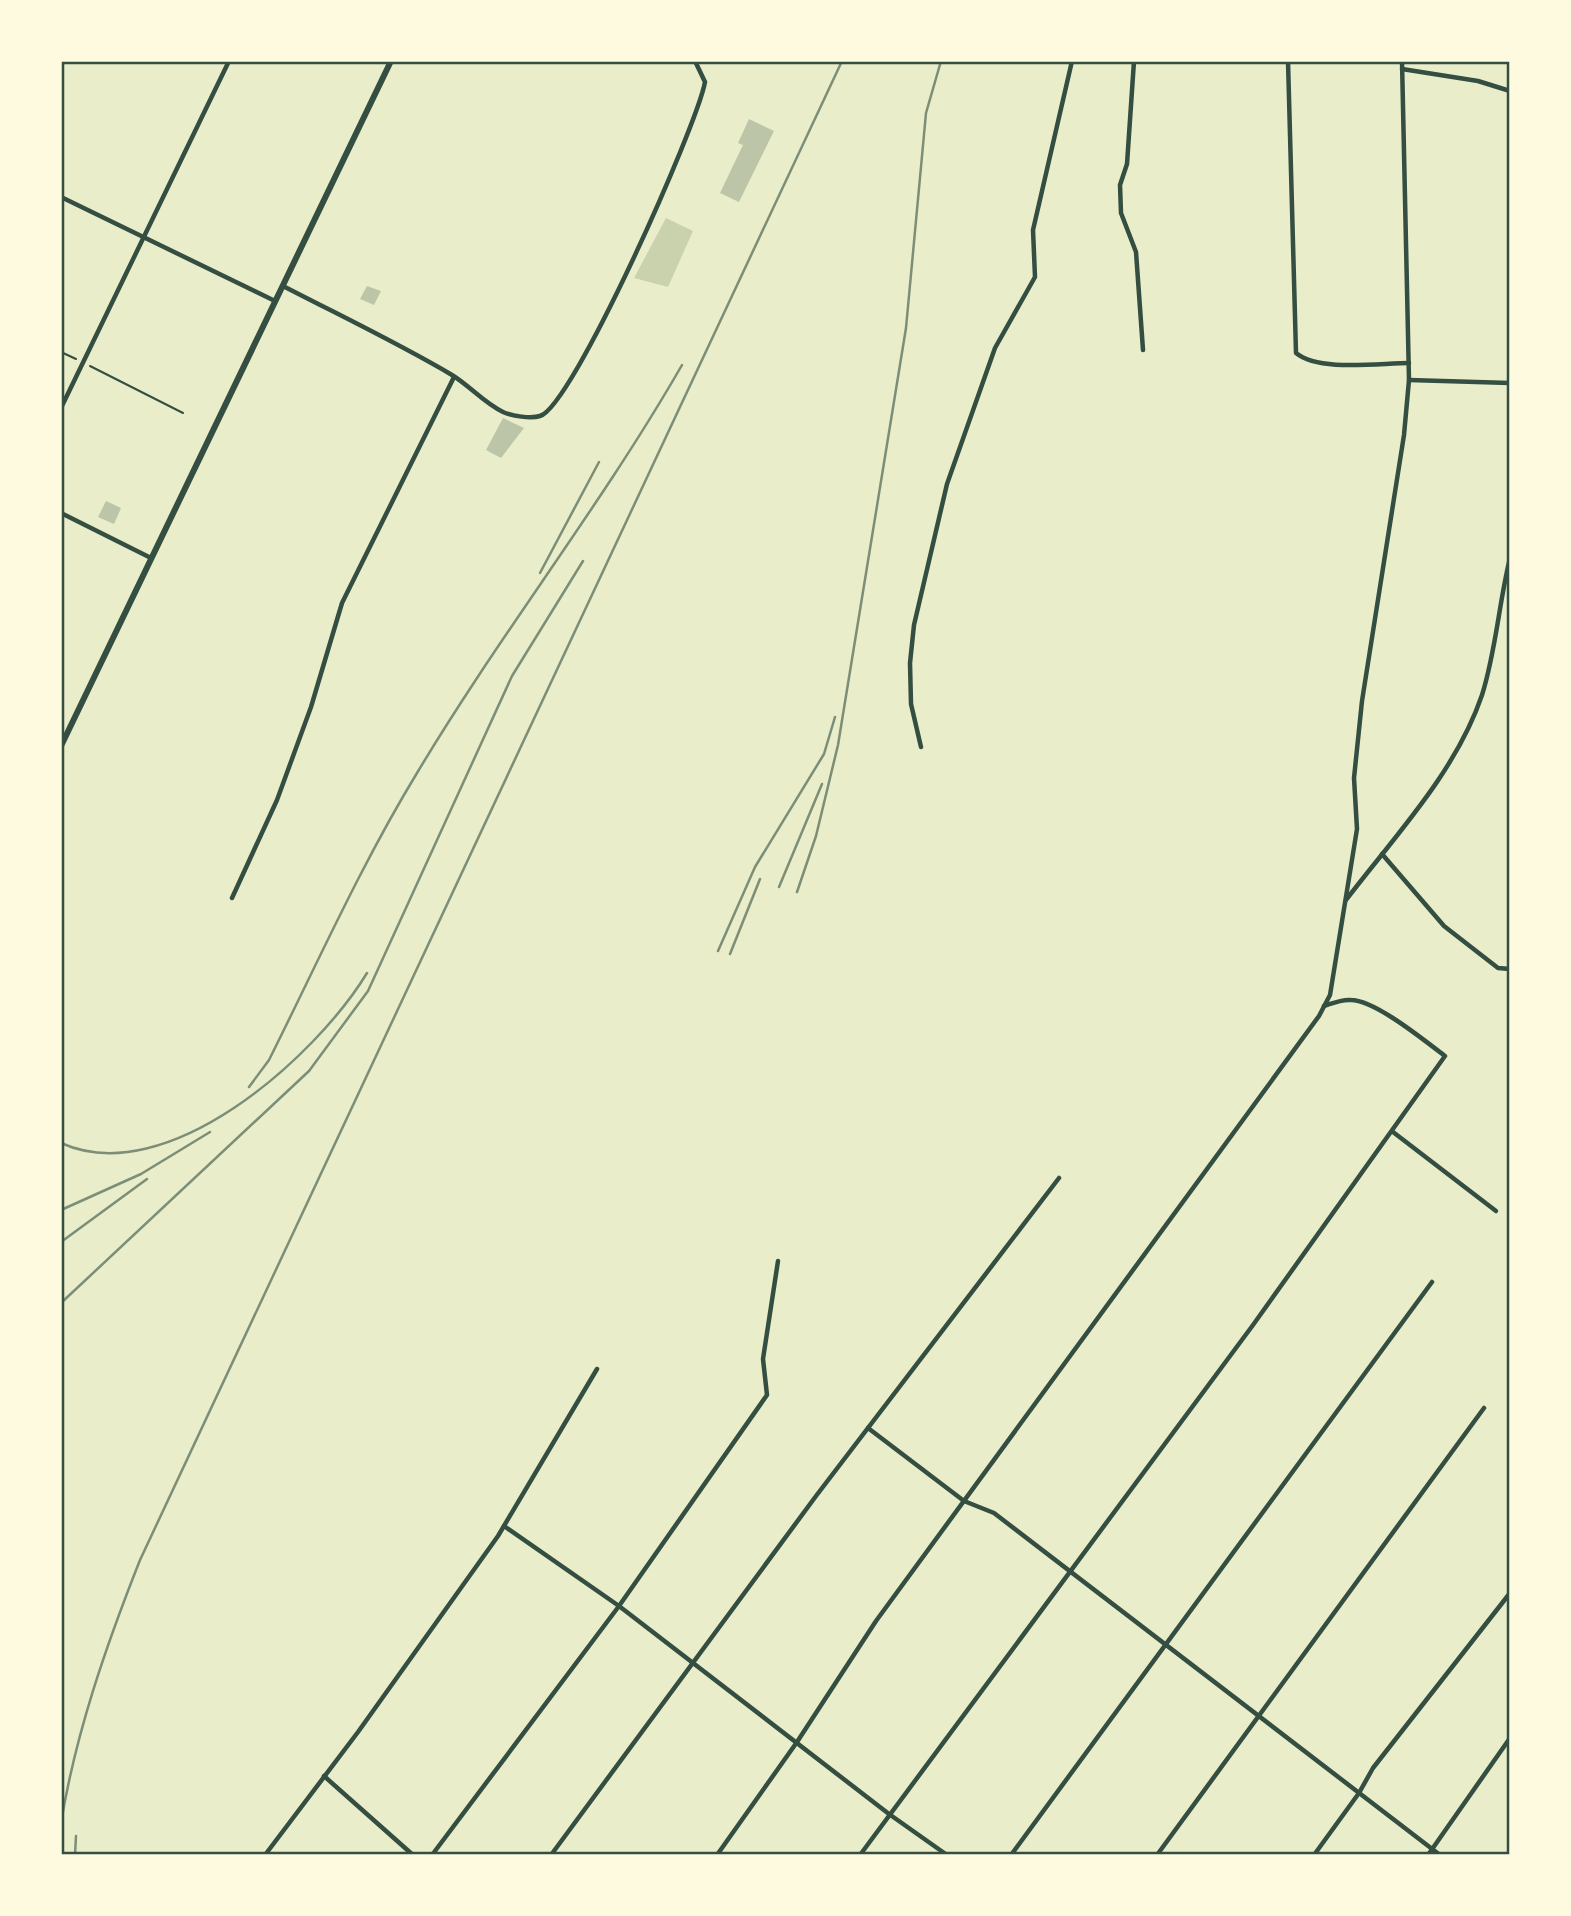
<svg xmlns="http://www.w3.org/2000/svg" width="1571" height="1916" viewBox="0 0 1571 1916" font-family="'DM Sans',sans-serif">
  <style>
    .green { fill: #cad2ad }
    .building { fill: #bcc5a7 }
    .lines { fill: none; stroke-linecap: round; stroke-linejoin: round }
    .path { stroke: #344e41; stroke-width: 2 }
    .minor { stroke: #344e41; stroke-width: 4.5 }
    .secondary { stroke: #344e41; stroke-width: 6 }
    .rail { stroke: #7c8e77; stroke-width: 2.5 }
    .neatline { fill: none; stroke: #344e41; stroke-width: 2.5 }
  </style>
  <rect width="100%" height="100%" fill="#e9edc9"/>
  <!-- green -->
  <polygon class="green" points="666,218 693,231 668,287 634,278"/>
  <!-- building -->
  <g class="building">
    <polygon points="749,119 774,131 739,202 720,193 743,145 738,143"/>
    <polygon points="367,286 381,291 374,305 360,299"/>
    <polygon points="503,418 524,428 501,458 486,450"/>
    <polygon points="106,501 121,508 114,524 98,517"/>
  </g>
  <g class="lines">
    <!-- path -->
    <g class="path">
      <polyline points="61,352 76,359"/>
      <polyline points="90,366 183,413"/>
    </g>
    <!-- minor -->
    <g class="minor">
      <polyline points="1134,61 1127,164 1120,185 1121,213 1136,252 1143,350"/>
      <path d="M1288,61L1296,353C1319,372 1379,363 1409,363"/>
      <polyline points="1402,69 1478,81 1510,91"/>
      <polyline points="61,197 275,301"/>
      <path d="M283,286C339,315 398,343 452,375C470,386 484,403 503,412C512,416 531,419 540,416C573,406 697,126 705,82L695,61"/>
      <polyline points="1409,380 1510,383"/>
      <polyline points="61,408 229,61"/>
      <polyline points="61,513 151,558"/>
      <polyline points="921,747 911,704 910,663 914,625 947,484 995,348 1035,277 1033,230 1072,61"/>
      <polyline points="1382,854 1444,926 1498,968 1510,969"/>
      <polyline points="232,898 277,800 311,707 342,603 454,377"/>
      <path d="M1346,900C1394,837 1456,772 1482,695C1496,651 1499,602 1510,558"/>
      <polyline points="1393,1132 1496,1211"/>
      <polyline points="868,1428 964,1501 994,1513 1440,1855"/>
      <polyline points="504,1526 619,1606 889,1814 947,1855"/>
      <polyline points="324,1776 413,1855"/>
      <polyline points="265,1855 358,1732 498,1536 597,1369"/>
      <polyline points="432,1855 619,1606 767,1395 763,1359 778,1261"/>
      <polyline points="551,1855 816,1496 1059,1178"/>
      <polyline points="717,1855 797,1742 876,1621 1319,1016 1330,995 1357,829 1354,778 1362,701 1404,435 1409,380 1402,61"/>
      <path d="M860,1855L1253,1325L1445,1056C1425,1041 1375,1000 1351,1000C1342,999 1333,1003 1324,1006"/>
      <polyline points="1011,1855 1432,1282"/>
      <polyline points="1157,1855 1484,1408"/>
      <polyline points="1314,1855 1359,1793 1373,1768 1510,1593"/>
      <polyline points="1428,1855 1510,1738"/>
    </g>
    <!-- secondary -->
    <polyline class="secondary" points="61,746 391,61"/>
    <!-- rail -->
    <g class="rail">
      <polyline points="540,573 599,462"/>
      <polyline points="779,887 822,784"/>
      <polyline points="797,892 816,836 838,745 906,328 926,113 941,61"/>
      <polyline points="718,951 755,867 824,754 835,717"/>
      <polyline points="730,954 760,879"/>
      <path d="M249,1087L269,1060C317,964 361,865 417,773C500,634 601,506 682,365"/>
      <path d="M61,1143C167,1191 316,1057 367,973"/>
      <polyline points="61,1210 141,1174 210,1132"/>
      <polyline points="61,1242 147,1179"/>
      <polyline points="61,1303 309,1071 368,991 512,676 583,561"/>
      <path d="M61,1823C76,1732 106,1646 140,1560L842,61"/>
      <polyline points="75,1855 76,1836"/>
    </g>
  </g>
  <!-- border -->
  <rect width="1571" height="1916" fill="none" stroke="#fefae0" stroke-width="126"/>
  <rect x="63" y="63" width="1445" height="1790" class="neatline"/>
</svg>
